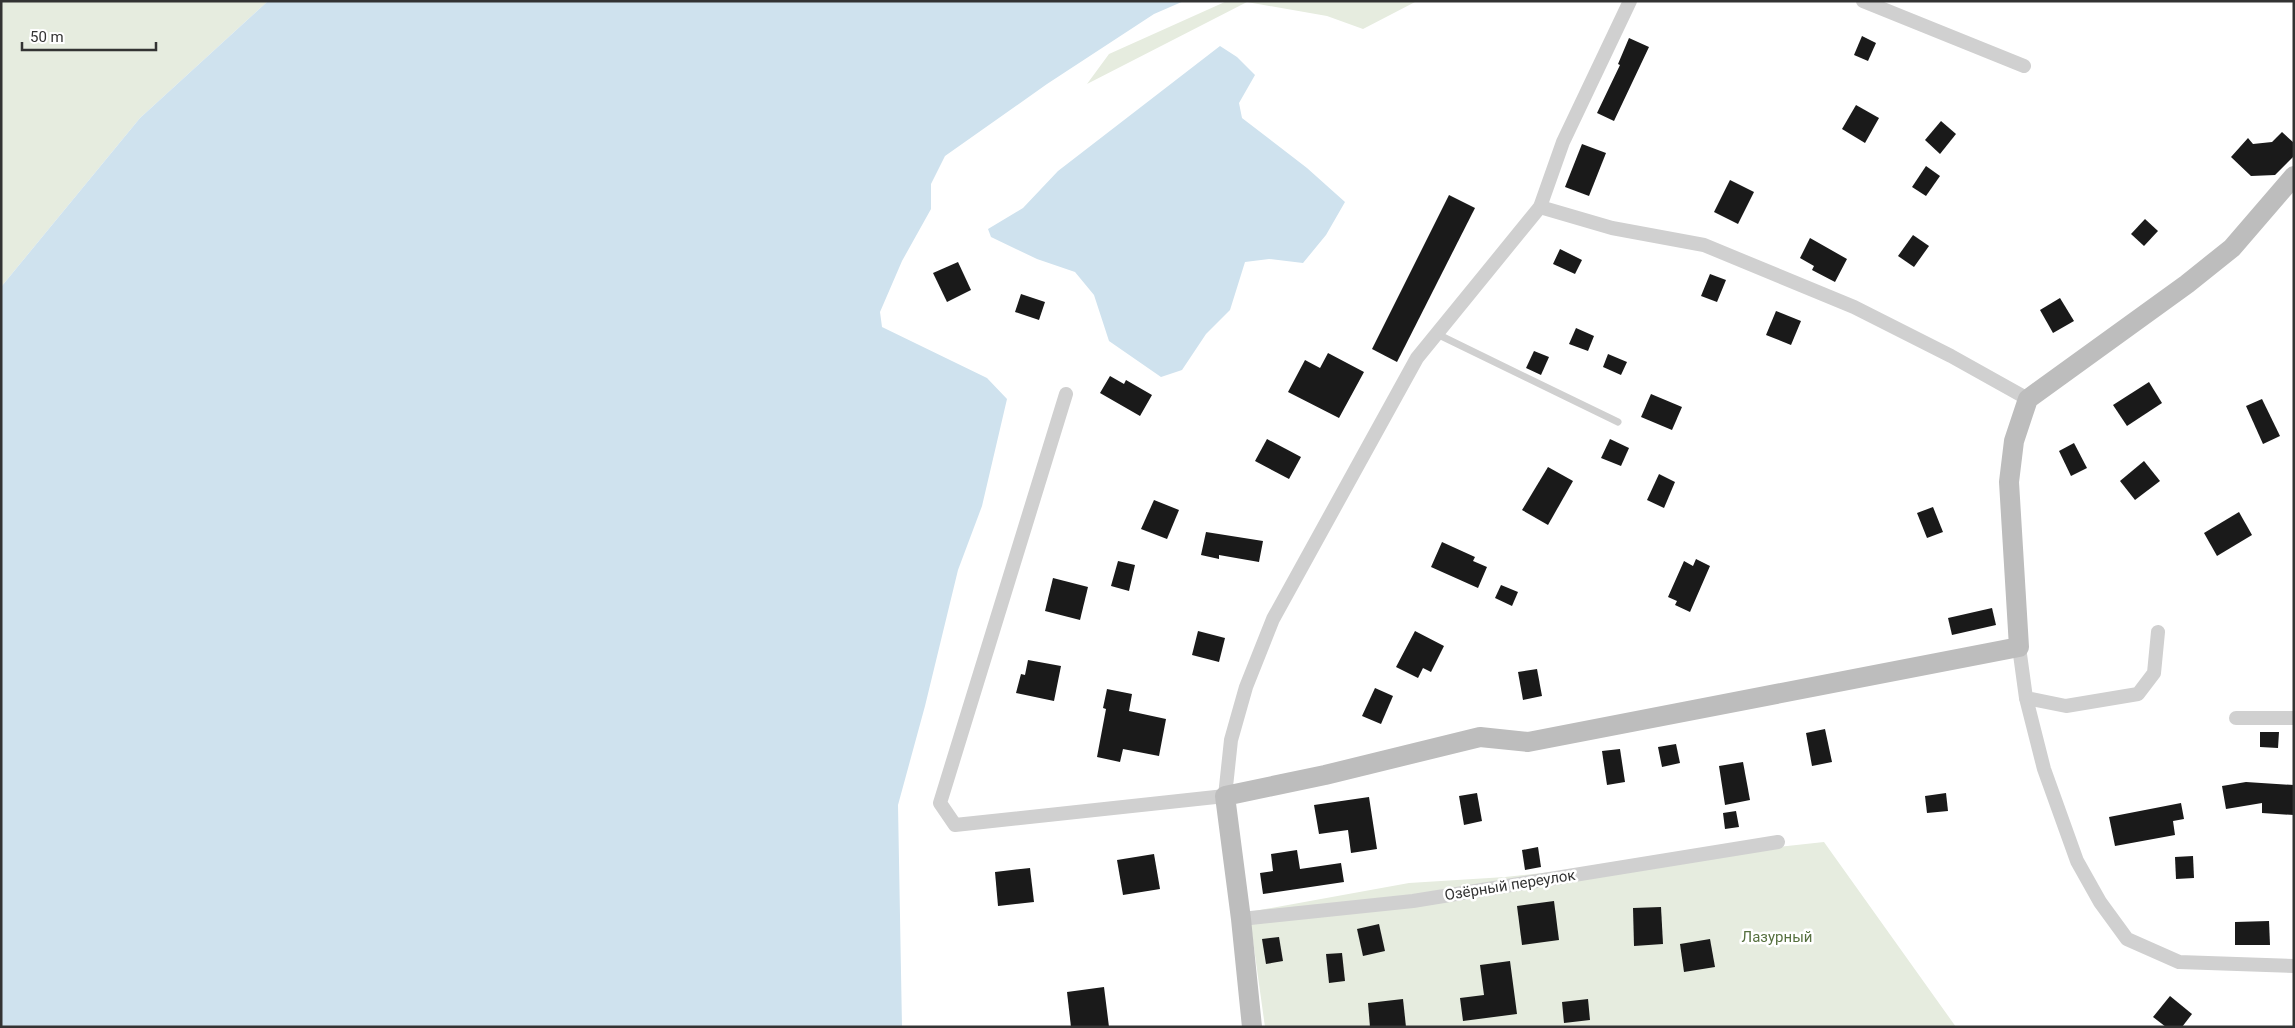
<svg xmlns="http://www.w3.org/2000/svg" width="2295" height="1028" viewBox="0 0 2295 1028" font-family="Roboto,sans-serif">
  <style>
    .green { fill: #e6ecdf }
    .water { fill: #cfe2ee }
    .building { fill: #1a1a1a }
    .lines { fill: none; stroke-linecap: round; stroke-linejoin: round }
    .lane { stroke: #d0d0d0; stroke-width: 7 }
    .street { stroke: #d0d0d0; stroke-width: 14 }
    .secondary { stroke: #bdbdbd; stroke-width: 20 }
    .labels { text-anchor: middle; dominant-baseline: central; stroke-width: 5; stroke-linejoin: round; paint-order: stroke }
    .street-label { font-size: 15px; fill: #333; stroke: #fff }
    .park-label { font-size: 15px; fill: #56703f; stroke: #fff }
  </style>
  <rect width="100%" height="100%" fill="#fff"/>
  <!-- green -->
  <g class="green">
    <polygon points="1,1 268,1 140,118 1,287"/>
    <polygon points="1227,1 1417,1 1363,29 1327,16 1247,2 1087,84 1109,54"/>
    <polygon points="1824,842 1956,1027 1265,1027 1249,912 1409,883 1505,877"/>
  </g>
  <!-- water -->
  <g class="water">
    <polygon points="268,1 1184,1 1154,14 1047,84 945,156 931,184 931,209 902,261 880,312 882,327 987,378 1007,399 982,506 958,570 925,706 898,805 902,1027 1,1027 1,287 140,118"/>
    <polygon points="1220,46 1237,57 1255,75 1239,103 1242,118 1307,168 1345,202 1326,235 1303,263 1269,259 1245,262 1230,310 1206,334 1182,370 1161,377 1109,341 1094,295 1075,272 1037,259 991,237 988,229 1023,208 1058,171"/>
  </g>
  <!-- building -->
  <g class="building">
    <polygon points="1862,36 1876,43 1868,61 1854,55"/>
    <polygon points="1629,38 1649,47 1614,121 1597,113 1620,65 1618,64"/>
    <polygon points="1856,105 1879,118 1865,143 1842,129"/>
    <polygon points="1941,121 1956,134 1940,154 1925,140"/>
    <polygon points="2282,132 2294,143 2294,156 2275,175 2251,176 2231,157 2248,138 2253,144 2272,142"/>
    <polygon points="1582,144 1606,153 1589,196 1565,187"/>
    <polygon points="1926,166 1940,176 1926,196 1912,187"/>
    <polygon points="1730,180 1754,192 1738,224 1714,212"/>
    <polygon points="1449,195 1475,208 1397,362 1372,349"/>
    <polygon points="2145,219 2158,231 2144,246 2131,234"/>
    <polygon points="1913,235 1929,246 1914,267 1898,256"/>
    <polygon points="1810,238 1847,259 1835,282 1812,270 1814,266 1800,258"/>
    <polygon points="1560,249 1582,260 1575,274 1553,264"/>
    <polygon points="958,262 971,290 947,302 933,273"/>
    <polygon points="1710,274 1726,280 1717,302 1701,296"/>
    <polygon points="1021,294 1045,302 1039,320 1015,312"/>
    <polygon points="2060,298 2074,321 2053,333 2040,310"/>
    <polygon points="1776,311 1801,321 1791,345 1766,335"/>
    <polygon points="1576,328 1594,336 1588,351 1569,344"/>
    <polygon points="1534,351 1549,357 1541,375 1526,368"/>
    <polygon points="1328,353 1364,372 1339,418 1288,392 1305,360 1320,368"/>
    <polygon points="1608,354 1627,362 1621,375 1603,367"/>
    <polygon points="1110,376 1124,384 1126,380 1152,395 1140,416 1100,393"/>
    <polygon points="2149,382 2162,403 2127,426 2113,405"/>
    <polygon points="1651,394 1682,407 1672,430 1641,417"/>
    <polygon points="2262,399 2280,436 2263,444 2246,406"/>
    <polygon points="1267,439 1301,457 1289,479 1255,461"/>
    <polygon points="1610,439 1629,448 1621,466 1601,458"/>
    <polygon points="2074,443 2087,468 2071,476 2059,451"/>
    <polygon points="2144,461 2160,481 2135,500 2120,481"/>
    <polygon points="1548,467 1573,481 1548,525 1522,510"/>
    <polygon points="1659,474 1675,482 1664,508 1647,500"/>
    <polygon points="1154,500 1179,510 1167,539 1141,529"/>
    <polygon points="1933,507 1943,532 1927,538 1917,513"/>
    <polygon points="2239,512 2252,535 2217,556 2204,533"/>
    <polygon points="1206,532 1263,541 1259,562 1219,555 1219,559 1201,555"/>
    <polygon points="1442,542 1475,557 1473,561 1487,567 1478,588 1431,567"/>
    <polygon points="1696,559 1710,566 1690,612 1675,605 1677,601 1668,597 1684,561 1693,566"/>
    <polygon points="1118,561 1135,565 1129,591 1111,586"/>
    <polygon points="1053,578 1088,587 1080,620 1045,611"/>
    <polygon points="1501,585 1518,592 1512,606 1495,598"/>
    <polygon points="1992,608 1996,625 1952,635 1948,618"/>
    <polygon points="1198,631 1225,638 1219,662 1192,655"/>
    <polygon points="1415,631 1444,646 1431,672 1423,668 1418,678 1396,667"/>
    <polygon points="1028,660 1061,666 1054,701 1016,693 1021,674 1025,675"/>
    <polygon points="1537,669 1542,696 1523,700 1518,672"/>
    <polygon points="1375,688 1393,696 1381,724 1362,716"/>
    <polygon points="1107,689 1132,694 1129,711 1166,719 1159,756 1123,749 1120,762 1097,757 1106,709 1103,708"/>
    <polygon points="1825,729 1832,762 1812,766 1806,733"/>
    <polygon points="2260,732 2279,732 2278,748 2260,747"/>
    <polygon points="1676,744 1680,763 1662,767 1658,747"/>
    <polygon points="1620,749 1625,782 1607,785 1602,751"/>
    <polygon points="1743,762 1750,800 1725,805 1719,766"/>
    <polygon points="2246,782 2294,785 2294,815 2262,813 2262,803 2226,809 2222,786"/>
    <polygon points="1477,793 1482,821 1464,825 1459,796"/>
    <polygon points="1946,793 1948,811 1927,813 1925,796"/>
    <polygon points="1369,797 1377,849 1351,853 1348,830 1319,834 1314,805"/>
    <polygon points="2181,803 2184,819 2173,821 2175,835 2115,846 2109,817"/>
    <polygon points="1736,811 1739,827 1725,829 1723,813"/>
    <polygon points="1538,847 1541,867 1525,870 1522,850"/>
    <polygon points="1297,850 1300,869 1341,863 1344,882 1263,894 1260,873 1273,871 1271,854"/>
    <polygon points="1154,854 1160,889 1123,895 1117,860"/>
    <polygon points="2193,856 2194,878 2176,879 2175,857"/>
    <polygon points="1030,868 1034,902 998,906 995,872"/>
    <polygon points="1554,901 1559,940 1522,945 1517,906"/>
    <polygon points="1661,907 1663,944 1634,946 1633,908"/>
    <polygon points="2269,921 2270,945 2235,945 2235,922"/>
    <polygon points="1379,924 1385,951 1363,956 1357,929"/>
    <polygon points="1279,937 1283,961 1266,964 1262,939"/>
    <polygon points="1710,939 1715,967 1684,972 1680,944"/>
    <polygon points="1342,953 1345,981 1329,983 1326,954"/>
    <polygon points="1510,961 1517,1014 1463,1021 1460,998 1484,995 1480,965"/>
    <polygon points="1104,987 1109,1027 1071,1027 1067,992"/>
    <polygon points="2170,996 2192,1014 2182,1027 2166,1027 2153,1017"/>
    <polygon points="1403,999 1406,1027 1370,1027 1368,1003"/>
    <polygon points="1588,999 1590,1020 1564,1023 1562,1002"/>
  </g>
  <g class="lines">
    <!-- lane -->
    <polyline class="lane" points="1437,334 1618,422"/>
    <!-- street -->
    <g class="street">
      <polyline points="1863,1 2024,66"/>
      <polyline points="1540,207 1612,228 1704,245 1854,307 1951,356 2028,399"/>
      <polyline points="1066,394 940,803 955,825 1225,796 1231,740 1246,687 1273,619 1417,358 1540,207 1563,142 1630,1"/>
      <polyline points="2019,647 2026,698 2044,769 2077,861 2100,902 2127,939 2179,962 2294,966"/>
      <polyline points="2026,698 2066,706 2138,694 2154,673 2158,632"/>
      <polyline points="2236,718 2294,718"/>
      <polyline points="1241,919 1413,901 1778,842"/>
    </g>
    <!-- secondary -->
    <polyline class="secondary" points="1252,1027 1241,919 1225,796 1325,775 1480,737 1528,742 2019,647 2009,482 2014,441 2028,399 2187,284 2232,248 2294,176"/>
  </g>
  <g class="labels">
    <!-- street labels -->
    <g class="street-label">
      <text transform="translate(1510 885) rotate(-9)">Озёрный переулок</text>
    </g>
    <!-- park labels -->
    <g class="park-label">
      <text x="1777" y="937">Лазурный</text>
    </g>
  </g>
  <!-- border -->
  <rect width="2295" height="1028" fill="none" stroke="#333333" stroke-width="5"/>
  <!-- scale -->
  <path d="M22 42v8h134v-8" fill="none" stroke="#333333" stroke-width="2.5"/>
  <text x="30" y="42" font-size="15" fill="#333333" stroke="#ffffff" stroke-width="4" paint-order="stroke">50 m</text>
</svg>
